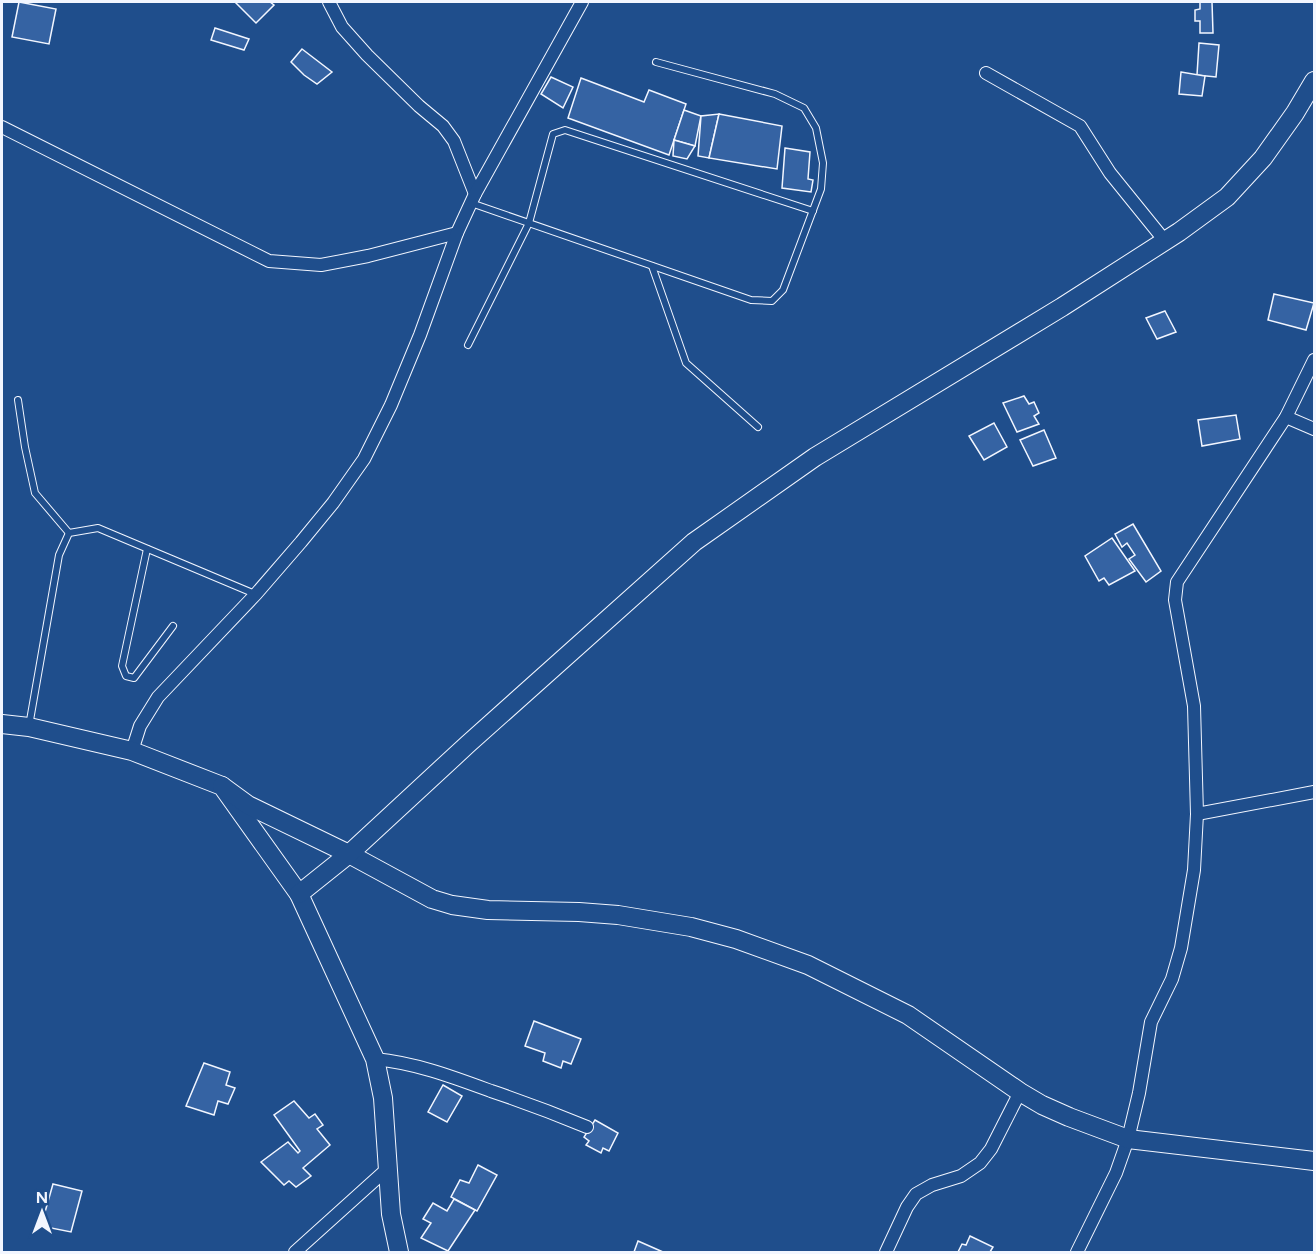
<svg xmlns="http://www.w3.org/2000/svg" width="1316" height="1254" viewBox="0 0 1316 1254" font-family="Figtree,sans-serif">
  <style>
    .building { fill: #3563a3; stroke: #f2f6ff; stroke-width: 1.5 }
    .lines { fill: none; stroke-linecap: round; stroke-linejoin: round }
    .lane-casing { stroke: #f2f6ff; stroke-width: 8 }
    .street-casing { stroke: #f2f6ff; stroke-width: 14 }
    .secondary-casing { stroke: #f2f6ff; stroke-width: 20 }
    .lane { stroke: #1f4e8c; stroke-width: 6 }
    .street { stroke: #1f4e8c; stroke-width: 12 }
    .secondary { stroke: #1f4e8c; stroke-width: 18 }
  </style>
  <rect width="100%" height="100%" fill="#1f4e8c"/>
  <!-- building -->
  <g class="building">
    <polygon points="19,2 56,9 49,44 12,37"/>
    <polygon points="235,2 270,2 274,5 256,23"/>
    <polygon points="1200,2 1212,2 1213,33 1200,33 1200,21 1195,21 1195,10 1200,9"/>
    <polygon points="215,28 249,39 244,50 211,40"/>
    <polygon points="1199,43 1219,45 1216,77 1197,75"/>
    <polygon points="302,49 332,72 317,84 304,75 291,62"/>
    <polygon points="1181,72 1205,76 1202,96 1179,94"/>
    <polygon points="551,77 573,87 563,108 541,94"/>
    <polygon points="581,78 644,102 649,90 686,104 669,155 568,118"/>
    <polygon points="684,110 701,116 695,146 674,140"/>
    <polygon points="719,114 709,158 698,156 701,116"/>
    <polygon points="719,114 782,126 777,169 709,158"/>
    <polygon points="674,140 695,146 687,159 673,156"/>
    <polygon points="785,148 810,152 808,179 813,180 811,192 782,188"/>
    <polygon points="1274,294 1314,303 1306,330 1268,320"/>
    <polygon points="1165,311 1176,332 1157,339 1146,318"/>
    <polygon points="1024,396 1029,404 1034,402 1039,413 1034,416 1039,424 1017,432 1003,403"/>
    <polygon points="1236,415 1240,439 1202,446 1198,420"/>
    <polygon points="994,423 1007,447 984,460 969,436"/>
    <polygon points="1044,430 1056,458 1033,466 1020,440"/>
    <polygon points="1133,524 1161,571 1146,582 1129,559 1135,555 1127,543 1122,547 1115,534"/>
    <polygon points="1112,538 1135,571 1109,585 1104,578 1099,581 1085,556"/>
    <polygon points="534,1021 581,1039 571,1064 563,1061 561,1068 543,1061 545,1053 525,1046"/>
    <polygon points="204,1063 230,1072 226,1085 235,1088 228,1104 218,1101 214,1115 186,1106"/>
    <polygon points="443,1085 462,1096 447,1122 428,1112"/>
    <polygon points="294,1101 309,1118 315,1114 323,1125 317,1129 330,1145 303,1168 311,1176 296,1187 289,1181 284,1185 261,1162 288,1142 298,1153 300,1151 274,1115"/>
    <polygon points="595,1120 618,1133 609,1151 603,1148 601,1153 586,1145 589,1141 584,1137"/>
    <polygon points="478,1165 497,1175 477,1211 451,1197 460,1180 469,1183"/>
    <polygon points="53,1184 82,1191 71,1232 41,1226"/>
    <polygon points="454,1199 475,1210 448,1251 421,1238 431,1223 423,1219 433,1203 447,1211"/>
    <polygon points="970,1236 993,1247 990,1252 958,1252 962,1244 966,1245"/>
    <polygon points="638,1241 663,1252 634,1252"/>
  </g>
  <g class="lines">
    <defs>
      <g id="lane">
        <polyline points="471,203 751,300 772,301 783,290 821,189 823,163 816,128 804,108 775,94 656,62"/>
        <polyline points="652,266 686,363 758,427"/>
        <polyline points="468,345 529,223 553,134 565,130 813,211"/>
        <polyline points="18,400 25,447 35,493 69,533"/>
        <polyline points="147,549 122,666 126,676 134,678 173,626"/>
        <polyline points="29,726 59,555 69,533 98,528 255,594"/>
      </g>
      <g id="street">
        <polyline points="329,2 342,27 367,55 419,106 443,126 454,141 475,194"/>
        <polyline points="986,73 1080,126 1110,173 1165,241"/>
        <polyline points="2,127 269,261 321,265 368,256 457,233"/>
        <polyline points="1286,417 1314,429"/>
        <polyline points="132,751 140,726 158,697 256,594 301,542 333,503 364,459 391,405 420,335 457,233 475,194 582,2"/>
        <polyline points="1197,814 1314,792"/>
        <path d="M375,1059C416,1063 453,1077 491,1091C524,1102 556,1114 587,1127"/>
        <polyline points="295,1252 386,1170"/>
        <polyline points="886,1252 907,1207 916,1194 932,1185 961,1176 980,1163 991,1149 1020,1092"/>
        <polyline points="1077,1252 1116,1173 1128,1139 1139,1093 1151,1022 1172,979 1181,948 1194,870 1197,814 1194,706 1175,600 1177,582 1286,417 1314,360"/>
      </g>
      <g id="secondary">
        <polyline points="2,724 29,727 132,751 222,786 299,894 375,1059 383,1098 391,1214 399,1252"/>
        <polyline points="222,786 248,805 349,854 432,899 452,905 488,910 579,912 618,915 691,927 736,939 808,965 908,1015 1020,1092 1042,1105 1069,1117 1128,1139 1314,1161"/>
        <polyline points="299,894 349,854 468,744 694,542 815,457 1062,307 1179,232 1227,197 1263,158 1295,113 1314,81"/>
      </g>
    </defs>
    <!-- lane casing -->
    <use href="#lane" class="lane-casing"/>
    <!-- street casing -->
    <use href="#street" class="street-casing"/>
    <!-- secondary casing -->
    <use href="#secondary" class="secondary-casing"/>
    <!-- lane -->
    <use href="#lane" class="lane"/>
    <!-- street -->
    <use href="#street" class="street"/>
    <!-- secondary -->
    <use href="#secondary" class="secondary"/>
  </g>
  <!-- border -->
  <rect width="1316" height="1254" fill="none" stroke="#f2f6ff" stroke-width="6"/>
  <!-- north arrow -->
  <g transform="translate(42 1212)" stroke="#1f4e8c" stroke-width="4.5" paint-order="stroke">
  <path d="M0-4.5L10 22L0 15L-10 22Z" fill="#f2f6ff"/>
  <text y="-9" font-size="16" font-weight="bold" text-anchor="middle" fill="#f2f6ff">N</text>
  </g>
</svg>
